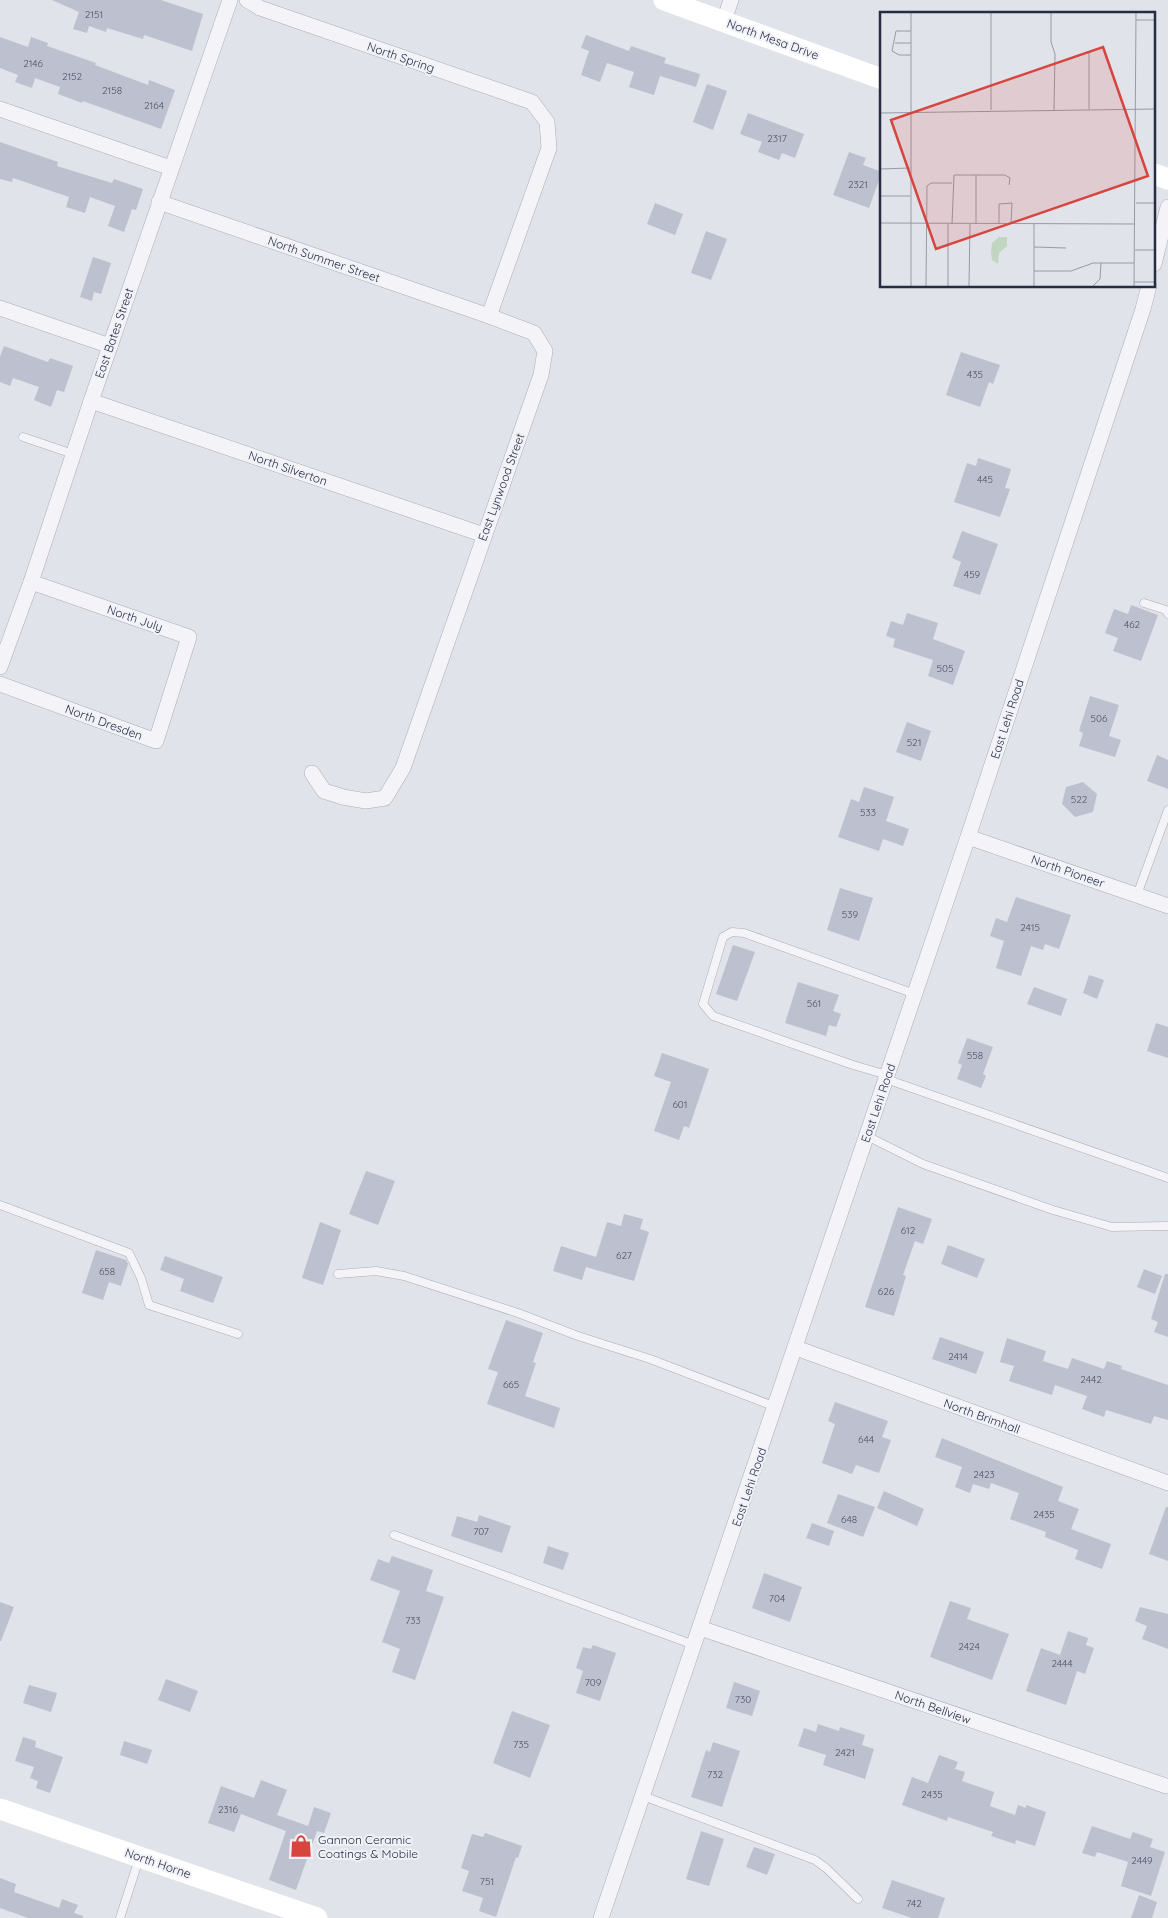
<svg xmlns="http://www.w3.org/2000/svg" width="1168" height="1918" viewBox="0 0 1168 1918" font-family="Quicksand,sans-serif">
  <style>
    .building { fill: #bdc0ce }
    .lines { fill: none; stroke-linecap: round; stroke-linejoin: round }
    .lane-casing { stroke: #aaacb8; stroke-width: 9 }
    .street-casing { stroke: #aaacb8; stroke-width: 16 }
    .lane { stroke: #f4f4f8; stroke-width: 8 }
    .street { stroke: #f4f4f8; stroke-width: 15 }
    .secondary { stroke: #fff; stroke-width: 21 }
    .labels { text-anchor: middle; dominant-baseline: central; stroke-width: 4; stroke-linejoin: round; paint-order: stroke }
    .number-label { font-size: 10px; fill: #4d5166 }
    .street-label { font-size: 12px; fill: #282c43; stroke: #f0f2f8 }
    .poi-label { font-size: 12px; fill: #282c43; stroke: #f0f2f8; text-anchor: start }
    .inset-road { fill: none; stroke: #979aa7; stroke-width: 1 }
    .view { fill: #d7453e; fill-opacity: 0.15; stroke: #d7453e; stroke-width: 2.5 }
    .inset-edge { fill: none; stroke: #282c43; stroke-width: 2.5 }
  </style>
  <rect width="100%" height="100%" fill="#e1e3ea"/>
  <!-- building -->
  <g class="building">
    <polygon points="52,0 161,0 203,14 192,51 144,35 143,39 107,28 106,32 89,26 87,33 73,29 79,12"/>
    <polygon points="586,35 629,51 631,46 666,58 664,63 700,74 696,87 660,76 654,95 629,87 634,72 607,63 600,82 581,75 589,51 581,48"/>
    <polygon points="0,37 28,47 31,37 48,43 47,46 96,63 95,65 148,85 149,80 175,90 161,129 83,101 82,103 58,94 60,87 35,78 32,88 15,82 18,75 0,68"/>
    <polygon points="707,84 727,91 713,130 693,122"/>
    <polygon points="748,113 804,134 795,158 782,153 779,160 758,152 762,142 740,134"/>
    <polygon points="0,142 58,162 57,166 112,183 114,179 143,189 136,210 132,209 124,232 108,226 115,206 90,197 85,213 66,207 69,197 13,178 12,182 0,179"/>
    <polygon points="849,152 866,158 863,165 882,172 869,208 833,195"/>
    <polygon points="655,203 683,214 675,235 647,224"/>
    <polygon points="706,231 727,239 711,280 691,273"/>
    <polygon points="93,257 111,263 101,294 94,292 92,301 80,297"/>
    <polygon points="4,346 48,362 50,358 73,366 64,392 57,390 51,407 34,400 39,387 13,378 10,386 0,382 0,357"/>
    <polygon points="961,352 1000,365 993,384 989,382 980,407 946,395"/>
    <polygon points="978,458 1011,469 1005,488 1010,489 1000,517 954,502 967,463 976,466"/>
    <polygon points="962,531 998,544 980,595 953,586 961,562 952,558"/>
    <polygon points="1131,605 1158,615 1141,661 1113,651 1118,638 1105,633 1114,609 1128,614"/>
    <polygon points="907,613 938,623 933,639 965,651 953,685 928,676 933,660 893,647 895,639 886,636 891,621 903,625"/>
    <polygon points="1090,696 1119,705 1109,736 1121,740 1115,757 1079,746 1083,733 1079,731"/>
    <polygon points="907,722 931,731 921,761 896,752"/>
    <polygon points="1157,755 1168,760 1168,789 1147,781"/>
    <polygon points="1083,782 1097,794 1093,812 1075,817 1062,804 1066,787"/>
    <polygon points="864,787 894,797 886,821 909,829 903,846 883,839 879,851 838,837 851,799 859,802"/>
    <polygon points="840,888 873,898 859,941 827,930"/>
    <polygon points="1016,897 1071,915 1059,949 1045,944 1043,950 1031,946 1021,976 996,968 1004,941 990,936 996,918 1007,922"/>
    <polygon points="733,945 755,952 737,1001 716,994"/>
    <polygon points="1089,975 1104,980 1097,999 1083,993"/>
    <polygon points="798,982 839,995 833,1011 841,1014 836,1027 829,1025 826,1036 785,1023"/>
    <polygon points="1034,987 1067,999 1061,1016 1027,1004"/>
    <polygon points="1156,1023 1168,1027 1168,1058 1147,1051"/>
    <polygon points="967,1038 993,1047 983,1074 986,1076 981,1088 957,1079 962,1065 958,1063"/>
    <polygon points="662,1053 709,1069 689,1128 684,1126 679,1140 654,1131 671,1082 654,1076"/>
    <polygon points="366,1171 395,1181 378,1225 349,1214"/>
    <polygon points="898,1207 932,1219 923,1244 915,1241 903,1275 906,1276 894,1316 865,1307"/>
    <polygon points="624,1214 643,1219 640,1229 649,1232 634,1281 586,1267 582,1280 553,1271 561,1246 596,1257 607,1222 621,1226"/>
    <polygon points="320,1222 341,1230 323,1285 302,1278"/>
    <polygon points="948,1245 985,1259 977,1278 941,1264"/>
    <polygon points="96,1250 126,1260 128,1264 121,1286 109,1282 103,1300 82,1293"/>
    <polygon points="165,1256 223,1277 213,1303 180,1291 184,1279 160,1270"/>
    <polygon points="1144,1269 1162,1276 1155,1294 1137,1287"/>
    <polygon points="1165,1274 1168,1274 1168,1337 1154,1332 1158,1322 1151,1319"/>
    <polygon points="506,1320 543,1333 533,1362 536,1363 525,1396 560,1408 554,1428 487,1404 498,1372 488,1369"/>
    <polygon points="940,1337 984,1352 976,1374 932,1359"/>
    <polygon points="1007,1338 1046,1351 1043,1361 1068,1369 1072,1358 1104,1369 1107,1361 1122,1366 1121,1369 1168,1385 1168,1420 1154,1416 1151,1424 1106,1410 1104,1417 1082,1409 1087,1396 1055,1385 1052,1395 1009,1381 1014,1366 1000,1362"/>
    <polygon points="835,1402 888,1421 882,1437 891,1440 879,1473 856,1465 852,1474 822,1463 835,1424 828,1421"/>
    <polygon points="942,1438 1063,1487 1058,1501 1079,1509 1071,1529 1111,1544 1102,1569 1075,1559 1078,1550 1045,1537 1046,1532 1010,1519 1019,1493 991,1483 989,1489 973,1484 970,1493 955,1487 962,1467 935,1457"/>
    <polygon points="884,1491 924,1509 917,1526 877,1508"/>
    <polygon points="838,1494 875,1507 863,1537 827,1523"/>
    <polygon points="1166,1507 1168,1507 1168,1561 1149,1554"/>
    <polygon points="479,1515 511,1526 502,1553 451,1536 457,1516 477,1522"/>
    <polygon points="812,1523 834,1531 829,1546 806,1538"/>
    <polygon points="548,1546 569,1553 563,1570 543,1563"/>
    <polygon points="392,1556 433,1570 426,1591 444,1597 415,1680 392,1672 400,1649 382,1642 400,1591 370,1580 378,1559 389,1563"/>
    <polygon points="764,1573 802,1587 790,1622 752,1608"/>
    <polygon points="950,1601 971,1608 967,1619 1009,1634 992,1680 930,1657"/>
    <polygon points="0,1602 14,1607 1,1641 0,1641"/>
    <polygon points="1140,1607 1168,1614 1168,1649 1142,1639 1147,1626 1135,1621"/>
    <polygon points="1068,1631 1088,1638 1086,1645 1094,1648 1085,1674 1077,1671 1066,1705 1026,1691 1041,1648 1060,1655"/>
    <polygon points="593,1645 616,1653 600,1701 576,1693 583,1671 576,1668 583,1647 591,1649"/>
    <polygon points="166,1679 198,1691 190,1712 158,1700"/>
    <polygon points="734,1682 760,1691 752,1716 726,1708"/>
    <polygon points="29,1685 57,1693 51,1712 23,1703"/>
    <polygon points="512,1711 550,1725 530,1778 493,1763"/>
    <polygon points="818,1724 839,1731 840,1727 865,1735 862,1745 874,1749 865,1779 823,1765 826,1755 798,1746 804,1728 816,1732"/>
    <polygon points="23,1737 36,1741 35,1747 63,1757 50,1793 36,1788 38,1781 30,1778 34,1767 15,1761"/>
    <polygon points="124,1741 152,1750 147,1764 120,1755"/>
    <polygon points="713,1742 740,1751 722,1807 691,1797 706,1750 710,1752"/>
    <polygon points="939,1755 958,1762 955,1769 965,1772 962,1781 994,1792 990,1806 1015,1815 1018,1805 1026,1808 1026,1805 1046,1812 1035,1846 1016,1840 1015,1844 991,1836 993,1832 948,1817 947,1821 902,1805 912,1777 928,1783"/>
    <polygon points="261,1780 287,1790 277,1815 308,1826 314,1807 331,1813 324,1833 317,1831 296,1890 269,1880 286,1831 241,1814 234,1832 208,1823 221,1786 254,1798"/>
    <polygon points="1092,1826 1130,1839 1133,1832 1153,1839 1150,1847 1165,1852 1151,1896 1121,1886 1128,1862 1097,1852 1095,1857 1082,1853"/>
    <polygon points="701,1831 724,1839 709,1886 686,1879"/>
    <polygon points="485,1833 522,1846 518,1858 516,1857 496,1917 479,1911 483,1898 462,1891 469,1871 461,1868 472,1834 483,1837"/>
    <polygon points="754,1847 775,1854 767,1875 746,1867"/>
    <polygon points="0,1878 16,1884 14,1892 59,1908 62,1899 78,1905 74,1913 83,1916 83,1918 28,1918 0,1908"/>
    <polygon points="892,1880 945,1898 938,1918 912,1918 882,1908"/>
    <polygon points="1139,1895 1157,1902 1152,1918 1131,1918"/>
  </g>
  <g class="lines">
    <defs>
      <g id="lane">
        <polyline points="23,437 73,454"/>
        <polyline points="1144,603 1166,610 1168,614"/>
        <polyline points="1137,895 1168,810"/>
        <polyline points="887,1075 853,1065 713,1016 703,1004 723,937 732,932 744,933 915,994"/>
        <polyline points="886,1079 1168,1178"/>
        <polyline points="867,1136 923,1164 1053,1210 1112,1227 1167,1226"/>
        <polyline points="0,1205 129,1253 141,1278 149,1305 238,1334"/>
        <polyline points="338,1274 376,1271 404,1276 518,1313 578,1336 650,1359 776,1407"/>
        <polyline points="394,1535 694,1645"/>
        <polyline points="643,1796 815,1860 826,1868 858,1899"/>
        <polyline points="120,1918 139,1859"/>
      </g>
      <g id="street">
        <polyline points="247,0 260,8 532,102 547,122 549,148 489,316"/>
        <polyline points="724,21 731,0"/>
        <polyline points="0,109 171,168"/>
        <polyline points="159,202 489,316 534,333 545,351 541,375 403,768 385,798 366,801 343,797 324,791 312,773"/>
        <polyline points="1154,264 1168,207"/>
        <polyline points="0,308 110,346"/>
        <polyline points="91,401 484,535"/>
        <polyline points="0,667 31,582 91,401 230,0"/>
        <polyline points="0,684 156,741 189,637 31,582"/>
        <polyline points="968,837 1168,906"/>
        <polyline points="796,1348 1168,1483"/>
        <polyline points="700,1628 1166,1786"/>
        <polyline points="601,1918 968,837 1143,309 1149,286"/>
      </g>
    </defs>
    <!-- lane casing -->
    <use href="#lane" class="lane-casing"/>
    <!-- street casing -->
    <use href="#street" class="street-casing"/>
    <!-- lane -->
    <use href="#lane" class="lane"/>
    <!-- street -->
    <use href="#street" class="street"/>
    <!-- secondary -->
    <g class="secondary">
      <polyline points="664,0 882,79"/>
      <polyline points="1154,174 1168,179"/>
      <polyline points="0,1809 317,1918"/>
    </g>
  </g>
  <!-- icons -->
  <defs>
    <symbol id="shop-bare" viewBox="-9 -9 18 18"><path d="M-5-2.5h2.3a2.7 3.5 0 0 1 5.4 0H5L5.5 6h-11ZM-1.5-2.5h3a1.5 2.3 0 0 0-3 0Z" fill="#d7453e" stroke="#f0f2f8" stroke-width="2.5" paint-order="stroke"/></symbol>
  </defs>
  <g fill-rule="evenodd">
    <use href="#shop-bare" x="285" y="1830" width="32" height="32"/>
  </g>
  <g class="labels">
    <!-- number labels -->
    <g class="number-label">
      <text x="94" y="14">2151</text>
      <text x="33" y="63">2146</text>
      <text x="72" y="76">2152</text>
      <text x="112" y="90">2158</text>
      <text x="154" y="105">2164</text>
      <text x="777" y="138">2317</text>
      <text x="858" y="184">2321</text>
      <text x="975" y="374">435</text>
      <text x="985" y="479">445</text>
      <text x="972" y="574">459</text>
      <text x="1132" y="624">462</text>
      <text x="945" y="668">505</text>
      <text x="1099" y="718">506</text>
      <text x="914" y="742">521</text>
      <text x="1079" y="799">522</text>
      <text x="868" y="812">533</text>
      <text x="850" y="914">539</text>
      <text x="1030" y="927">2415</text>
      <text x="814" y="1003">561</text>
      <text x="975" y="1055">558</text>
      <text x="680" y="1104">601</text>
      <text x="908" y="1230">612</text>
      <text x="624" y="1255">627</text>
      <text x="107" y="1271">658</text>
      <text x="886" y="1291">626</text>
      <text x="958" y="1356">2414</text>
      <text x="1091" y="1379">2442</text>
      <text x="511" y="1384">665</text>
      <text x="866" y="1439">644</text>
      <text x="984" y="1474">2423</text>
      <text x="1044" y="1514">2435</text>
      <text x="849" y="1519">648</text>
      <text x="481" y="1531">707</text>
      <text x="777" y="1598">704</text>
      <text x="413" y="1620">733</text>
      <text x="969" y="1646">2424</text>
      <text x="1062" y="1663">2444</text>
      <text x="593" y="1682">709</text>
      <text x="743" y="1699">730</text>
      <text x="521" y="1744">735</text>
      <text x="845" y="1752">2421</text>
      <text x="715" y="1774">732</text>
      <text x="932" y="1794">2435</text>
      <text x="228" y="1809">2316</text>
      <text x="1142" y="1860">2449</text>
      <text x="487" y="1881">751</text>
      <text x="914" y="1903">742</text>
    </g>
    <!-- street labels -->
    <g class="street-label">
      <text transform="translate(773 39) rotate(20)">North Mesa Drive</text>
      <text transform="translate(401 57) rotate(19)">North Spring</text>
      <text transform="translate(324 259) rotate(19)">North Summer Street</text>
      <text transform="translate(114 333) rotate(-71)">East Bates Street</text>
      <text transform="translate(288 468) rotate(19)">North Silverton</text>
      <text transform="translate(501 487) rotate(-70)">East Lynwood Street</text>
      <text transform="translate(135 618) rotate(19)">North July</text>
      <text transform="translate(1007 719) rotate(-72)">East Lehi Road</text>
      <text transform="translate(104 722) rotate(20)">North Dresden</text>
      <text transform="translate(1068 871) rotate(19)">North Pioneer</text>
      <text transform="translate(878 1103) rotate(-71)">East Lehi Road</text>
      <text transform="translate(982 1416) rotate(20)">North Brimhall</text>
      <text transform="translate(749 1487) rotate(-71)">East Lehi Road</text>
      <text transform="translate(933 1707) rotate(19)">North Bellview</text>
      <text transform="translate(158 1863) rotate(19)">North Horne</text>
    </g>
    <!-- poi labels -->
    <g class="poi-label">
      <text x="318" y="1839">Gannon Ceramic<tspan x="318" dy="14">Coatings &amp; Mobile</tspan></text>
    </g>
  </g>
  <!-- overview -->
  <g transform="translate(880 12)">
    <rect width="275" height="275" fill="#e1e3ea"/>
    <path d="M119,225H127V234L119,241L118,252L112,248L111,241L112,231Z" fill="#c2d5c1"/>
    <path class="inset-road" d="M111,1V98M171,1V30L175,42L174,98M256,8H275M15,31H31M209,40V97M31,43H19L12,39L16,19H31M0,101L275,97M0,157L30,156M96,163V212M0,184H30M256,191H275M0,211L255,212M119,211V192L132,191L131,212M72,212L74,163H125L130,166L129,173M154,235L186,236M255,238H275M154,259H191L213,251H254M254,270H275M31,274V1M46,274L47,174L51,171H72M68,274V212M89,274L90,212M154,274V212M213,274L220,267L221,251M254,274L256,1"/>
    <path class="view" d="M223,35L268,164L56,237L11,108Z"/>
    <rect width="275" height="275" class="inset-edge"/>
  </g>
</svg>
